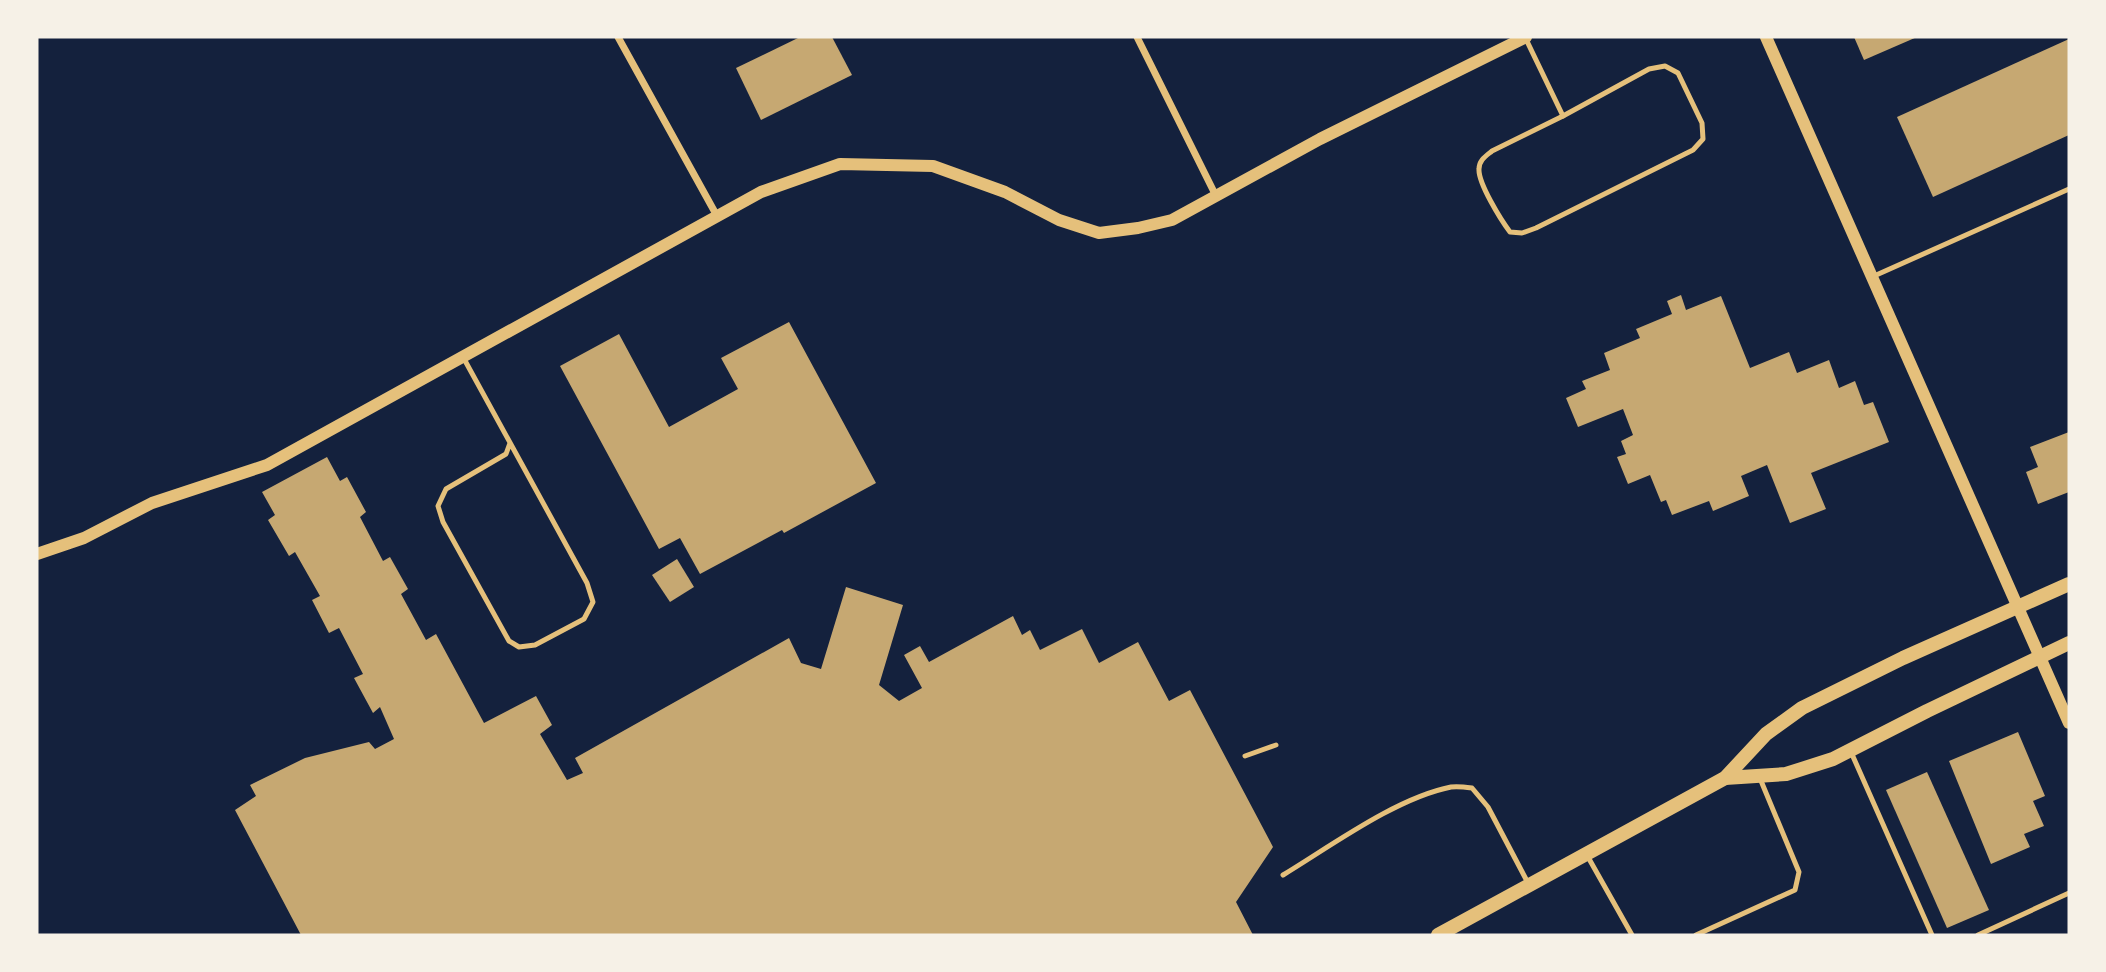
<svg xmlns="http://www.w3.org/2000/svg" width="2106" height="972" viewBox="0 0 2106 972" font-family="'Open Sans',sans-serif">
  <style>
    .building { fill: #c6a872 }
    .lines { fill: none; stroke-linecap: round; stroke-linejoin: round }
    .service { stroke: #e5c07b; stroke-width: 5 }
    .minor { stroke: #e5c07b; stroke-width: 7 }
    .tertiary { stroke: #e5c07b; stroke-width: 12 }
    .secondary { stroke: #e5c07b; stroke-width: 14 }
  </style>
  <rect width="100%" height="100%" fill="#14213d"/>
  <!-- building -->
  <g class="building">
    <polygon points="800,37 832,37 852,75 761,120 736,68"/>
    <polygon points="1854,37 1917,37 1864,60"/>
    <polygon points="2069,39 2069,135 1933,197 1897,117"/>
    <polygon points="1681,295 1686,310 1721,296 1750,368 1789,352 1797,373 1829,360 1839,388 1855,381 1864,405 1873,402 1889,442 1811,473 1826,509 1790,523 1767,465 1741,476 1749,496 1713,511 1709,501 1672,515 1666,500 1661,502 1650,475 1628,484 1617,457 1626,454 1621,441 1633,435 1623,409 1578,427 1566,398 1586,389 1582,381 1610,370 1604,353 1640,338 1636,329 1672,314 1667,301"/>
    <polygon points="789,322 876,483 784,533 782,530 700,574 680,538 659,549 560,366 619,334 669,427 738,389 721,358"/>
    <polygon points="2069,432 2069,492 2038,504 2026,472 2038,467 2030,447"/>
    <polygon points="327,457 340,481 347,477 366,512 360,517 383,561 390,557 408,589 401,594 426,640 436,634 484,723 536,696 552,725 540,734 567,780 583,773 575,758 789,638 801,663 821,669 846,587 903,605 879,685 899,701 922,688 904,655 920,646 929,662 1013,616 1022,635 1030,630 1040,650 1082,629 1099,663 1138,642 1169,701 1190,690 1273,847 1236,902 1253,935 301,935 235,810 256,796 250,785 305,758 369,742 375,749 394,739 380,707 373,713 354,678 363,674 339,628 329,633 312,600 320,596 295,552 289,556 268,520 275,515 262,492"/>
    <polygon points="677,559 694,587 670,602 652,575"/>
    <polygon points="2018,732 2045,796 2033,801 2044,826 2024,834 2030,847 1991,864 1949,761"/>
    <polygon points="1927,772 1989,910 1947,928 1886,790"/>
  </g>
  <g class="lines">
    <!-- service -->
    <g class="service">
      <polyline points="1525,37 1563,116"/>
      <path d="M1665,66L1678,73L1702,123L1703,139L1693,150L1536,228L1522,233L1510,232C1501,220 1478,183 1479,169C1479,160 1486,156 1492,151L1563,116L1649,69Z"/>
      <polyline points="1874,276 2069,189"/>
      <polyline points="463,357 587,583 593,602 584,619 535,645 519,647 509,641 443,522 438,506 446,489 506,454 510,443"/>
      <polyline points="1851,752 1932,935"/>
      <polyline points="1245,756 1276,745"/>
      <polyline points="1588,857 1632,935"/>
      <path d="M1283,875C1331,846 1396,798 1451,787C1457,786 1465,787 1472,788L1488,807L1528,883"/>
      <polyline points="1696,935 1795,890 1799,872 1759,776"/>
      <polyline points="1978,935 2069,893"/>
    </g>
    <!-- minor -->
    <g class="minor">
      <polyline points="618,37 717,216"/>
      <polyline points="1137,37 1216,196"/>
    </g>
    <!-- tertiary -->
    <g class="tertiary">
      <polyline points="1766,37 2069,723"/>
      <polyline points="37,554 84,538 152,503 267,465 761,192 840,164 933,166 1005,192 1059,220 1099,233 1138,228 1172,220 1320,139 1526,37"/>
    </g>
    <!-- secondary -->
    <g class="secondary">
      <polyline points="1725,778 1786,774 1833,759 1927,711 2069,643"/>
      <polyline points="1438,935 1725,778 1766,734 1802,708 1903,658 2069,584"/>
    </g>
  </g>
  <!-- border -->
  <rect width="2106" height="972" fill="none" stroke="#f6f1e7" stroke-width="77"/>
</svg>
